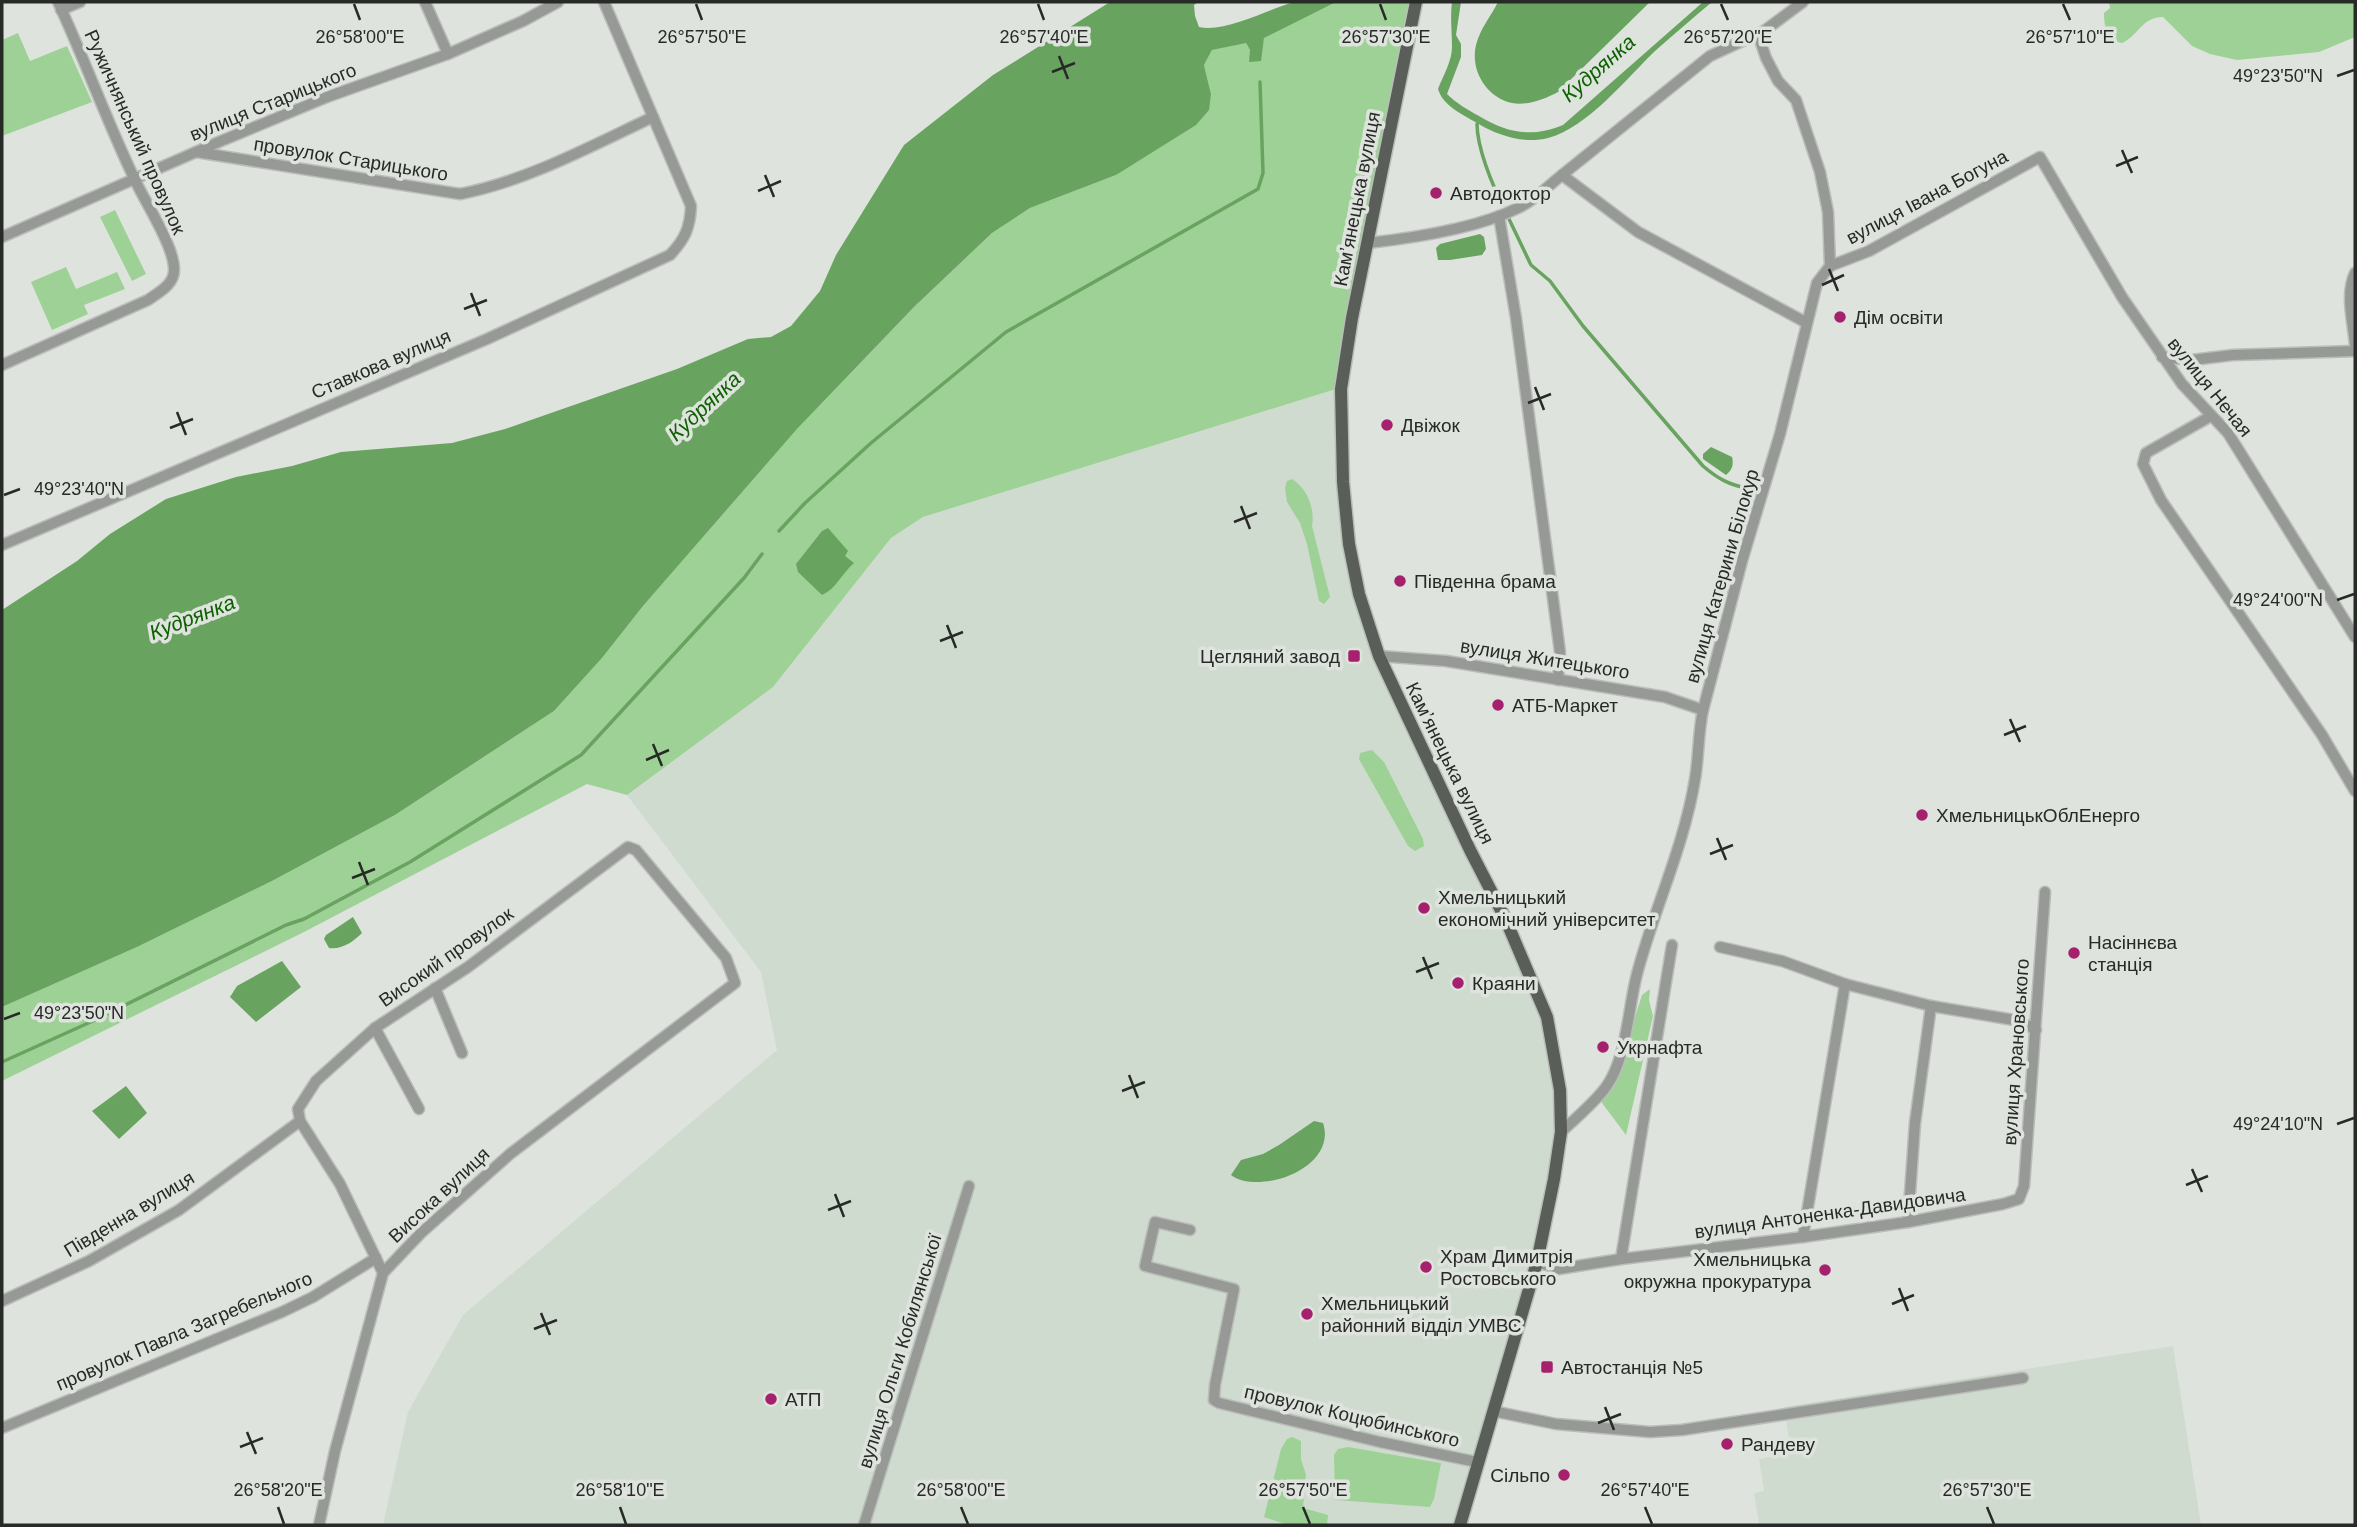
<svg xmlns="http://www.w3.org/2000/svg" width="2357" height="1527" viewBox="0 0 2357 1527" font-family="Arial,sans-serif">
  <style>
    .built { fill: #d0dbcf }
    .green { fill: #9ed196 }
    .water { fill: #69a360 }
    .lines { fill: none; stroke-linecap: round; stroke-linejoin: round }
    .stream { stroke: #69a360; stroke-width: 3.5 }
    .minor-casing { stroke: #babeb9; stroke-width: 13 }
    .major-casing { stroke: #babeb9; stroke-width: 15 }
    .minor { stroke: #979997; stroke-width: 10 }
    .major { stroke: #5a5e59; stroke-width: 12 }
    .ticks { fill: none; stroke: #282a28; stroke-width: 2.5 }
    .poi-dot { fill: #a6216d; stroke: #dee3dd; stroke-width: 2.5 }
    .labels { text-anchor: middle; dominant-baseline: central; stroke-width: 7; stroke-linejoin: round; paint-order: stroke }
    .street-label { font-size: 19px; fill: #282a28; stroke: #dee3dd }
    .poi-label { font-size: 19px; fill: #282a28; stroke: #dee3dd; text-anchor: start }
    .water-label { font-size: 21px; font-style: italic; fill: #0d6100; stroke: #dee3dd }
    .ticks-label { font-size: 18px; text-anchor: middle; fill: #282a28; stroke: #dee3dd; stroke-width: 7; stroke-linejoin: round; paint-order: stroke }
  </style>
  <rect width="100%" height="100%" fill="#dee3dd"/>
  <!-- built -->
  <g class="built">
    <polygon points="1336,389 1354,595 1500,920 1542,1018 1555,1091 1555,1131 1549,1178 1532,1260 1453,1525 383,1525 408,1412 463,1315 777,1050 761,972 627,795 773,687 891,538 923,517"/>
    <polygon points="2173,1346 2201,1525 1759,1525 1754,1493 1764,1491 1759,1459 1791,1453 1784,1407"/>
  </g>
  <!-- green -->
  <g class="green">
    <polygon points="1336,2 1411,2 1336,389 923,517 891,538 773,687 627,795 587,784 304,932 2,1081 2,1007 137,947 272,881 395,815 554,711 602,658 643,606 797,429 914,307 992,233 1030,208 1116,175 1211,94 1204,65 1212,50 1242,43 1246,43 1250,50 1262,49 1264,38 1273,32"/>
    <path d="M2109,2H2355V37L2319,52L2237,60L2210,54L2192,46L2163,17C2142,17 2139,35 2122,43C2107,41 2104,26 2104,13L2110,8Z"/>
    <polygon points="18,33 30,61 67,46 92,102 2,136 2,40"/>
    <polygon points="115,210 146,274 132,281 100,217"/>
    <polygon points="66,267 76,289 117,272 125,289 84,305 88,314 52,330 31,282"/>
    <path d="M1292,479C1308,489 1315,509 1312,526L1330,597L1324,604L1319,601L1307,544L1300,523L1287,502L1285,488L1287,481Z"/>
    <polygon points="1372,750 1384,762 1423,839 1424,846 1415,851 1408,846 1359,759 1360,753"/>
    <polygon points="1650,989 1649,1000 1653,1016 1626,1135 1599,1099 1630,1033 1642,995"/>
    <polygon points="1292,1437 1301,1441 1301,1459 1306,1475 1303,1508 1328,1515 1327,1525 1288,1525 1264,1517 1281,1449 1287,1439"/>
    <polygon points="1348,1447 1441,1463 1434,1499 1430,1507 1335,1500 1334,1455 1338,1449"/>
  </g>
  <!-- water -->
  <g class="water">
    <path d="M1110,2H1198L1194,5L1195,16L1199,27C1224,33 1267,10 1291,3C1304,0 1322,2 1336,2L1264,38L1261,61L1249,62L1250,50L1246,43L1212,50L1204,65L1211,94L1209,110L1196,125L1116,175L1030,208L992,233L914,307L797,429L643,606L602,658L554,711L395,815L272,881L137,947L2,1007V610L77,561L110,534L166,499L236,477L292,466L341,452L452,443L505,429L677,369L748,339L771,337L791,326L820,291L836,255L904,145L993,75Z"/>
    <path d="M1452,2H1461L1456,35L1461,44V57L1447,94C1456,103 1468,110 1479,116C1507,133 1532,138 1563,125L1703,2H1712C1693,18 1674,34 1655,51C1627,78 1587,128 1548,138C1525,144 1498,136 1477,123C1462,114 1443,106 1438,89C1443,76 1452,61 1452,47C1452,31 1450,17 1452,2Z"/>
    <path d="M1498,2H1650L1558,92C1545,99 1527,106 1512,103C1486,97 1470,70 1476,45C1480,29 1491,16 1498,2Z"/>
    <polygon points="1480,234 1484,237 1486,249 1482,255 1450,260 1438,260 1436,248 1440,244"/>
    <path d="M1711,447L1732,457C1734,465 1732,470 1726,475L1703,459V454Z"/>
    <path d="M828,528L848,551L845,556L854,563C842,573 836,589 822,595L798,572L796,564L822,531Z"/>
    <path d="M353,917L362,933C353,942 341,950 329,948L324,939L326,935Z"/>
    <polygon points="282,961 301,987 256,1022 230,997 237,986"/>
    <polygon points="126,1086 147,1113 119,1139 92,1111"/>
    <path d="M1314,1121L1323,1123C1338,1168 1259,1196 1231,1175L1241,1160L1263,1154L1279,1145Z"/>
  </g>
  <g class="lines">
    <!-- stream -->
    <g class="stream">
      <path d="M1477,124C1477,147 1492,185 1503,205"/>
      <path d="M1509,219L1531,265L1550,281L1583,326L1703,466C1717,478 1729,485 1747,488"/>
      <polyline points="779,531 805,503 871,443 1006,332 1258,189 1263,173 1260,82"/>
      <polyline points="2,1062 95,1020 286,925 304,919 410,862 581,755 744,578 762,554"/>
    </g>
    <defs>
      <g id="minor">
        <polyline points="425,2 448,54"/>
        <polyline points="61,10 80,2"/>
        <path d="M196,152L460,194C527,181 591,146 653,117"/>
        <polyline points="1562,175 1710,56 1764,31 1803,2"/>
        <polyline points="1499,216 1516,318 1560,652 1558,680"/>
        <polyline points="2,237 221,141 327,97 448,54 523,21 558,2"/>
        <path d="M1368,243C1413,238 1478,228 1518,208C1534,201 1548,186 1562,175L1638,232L1807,323"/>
        <polyline points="1830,266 1869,251 2040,157 2122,297 2182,384 2228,433 2355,637"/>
        <path d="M2355,273C2345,294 2353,322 2355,345"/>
        <polyline points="2162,357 2192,360 2233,355 2355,351"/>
        <path d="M2,365L148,300C159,292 175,284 174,269C174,246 145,202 135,180C107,122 85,60 58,2"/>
        <polyline points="2211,416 2146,453 2143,464 2161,500 2322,735 2355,791"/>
        <path d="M2,545L487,339L670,255C685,239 690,228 691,206L604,2"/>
        <polyline points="1379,656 1446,661 1665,697 1703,710"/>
        <polyline points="1720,947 1782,961 1845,984 1931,1006 2020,1021 2036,1030"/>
        <polyline points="435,988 462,1053"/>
        <polyline points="375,1028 419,1109"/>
        <path d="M1561,1132C1574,1120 1596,1101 1606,1087C1627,1058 1628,1008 1637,974C1654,909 1684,847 1695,779C1699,756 1698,733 1703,710L1742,561L1780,434L1817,283L1830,266L1828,212L1820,172L1796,100L1778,81L1766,58L1758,34"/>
        <polyline points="1908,1222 1915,1123 1931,1006"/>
        <polyline points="1190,1230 1155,1222 1145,1266 1234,1289 1215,1385 1214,1400 1219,1403 1380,1442 1477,1462"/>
        <polyline points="1803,1237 1845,984"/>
        <polyline points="1621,1259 1672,945"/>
        <polyline points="1537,1262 1559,1269 1621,1259 1803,1237 1908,1222 2003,1204 2019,1199 2024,1186 2045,892"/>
        <polyline points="2,1301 89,1261 179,1210 300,1121"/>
        <polyline points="1493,1411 1556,1424 1650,1432 1682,1430 2023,1378"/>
        <polyline points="2,1428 282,1312 313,1297 376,1258"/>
        <polyline points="319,1525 335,1451 383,1273 421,1233 510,1154 735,983 726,958 636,850 628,847 468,967 375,1028 316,1081 298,1109 300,1121 340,1184 383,1273"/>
        <polyline points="864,1525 969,1186"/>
      </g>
      <polyline id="major" points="1416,2 1352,318 1341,389 1343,482 1349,544 1359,594 1379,656 1470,850 1505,918 1547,1017 1560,1090 1561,1132 1554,1179 1537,1262 1460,1525"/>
    </defs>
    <!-- minor casing -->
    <use href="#minor" class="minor-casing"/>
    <!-- major casing -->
    <use href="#major" class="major-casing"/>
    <!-- minor -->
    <use href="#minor" class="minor"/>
    <!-- major -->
    <use href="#major" class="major"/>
  </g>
  <!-- ticks -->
  <path class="ticks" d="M354,4L360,20M696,4L702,20M1038,4L1044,20M1380,4L1386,20M1721,4L1728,20M2063,4L2070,20M1059,56L1068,79M1052,72L1075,63M2337,76L2354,70M2122,150L2132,173M2116,166L2138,157M765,175L774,197M758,191L781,181M1829,269L1838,291M1822,285L1844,275M471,293L480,316M464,309L487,300M1535,387L1544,410M1528,403L1551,394M177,412L186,435M170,428L193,419M4,495L20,489M1241,506L1250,529M1234,522L1257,513M2337,600L2354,594M947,625L956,648M940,641L963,632M2010,719L2020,742M2004,735L2026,726M653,744L662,766M646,760L669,750M1717,838L1726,860M1710,854L1733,845M359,862L368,885M352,878L375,869M1423,957L1432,979M1416,972L1439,963M4,1019L20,1013M1129,1075L1138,1098M1122,1091L1145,1082M2337,1124L2354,1118M2192,1169L2202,1192M2186,1185L2208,1176M835,1194L844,1217M828,1210L851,1201M1899,1288L1908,1311M1892,1304L1914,1295M541,1313L550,1335M534,1329L557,1320M1605,1407L1614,1430M1598,1423L1621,1414M247,1432L256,1454M240,1447L263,1438M278,1507L284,1524M620,1507L626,1524M961,1507L968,1524M1303,1507L1310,1524M1645,1507L1652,1524M1987,1507L1994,1524"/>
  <!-- markers -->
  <g class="poi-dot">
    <circle cx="1436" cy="193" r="7"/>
    <circle cx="1840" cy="317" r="7"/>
    <circle cx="1387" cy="425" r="7"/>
    <circle cx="1400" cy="581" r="7"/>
    <rect x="1347" y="649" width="14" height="14" rx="3.5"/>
    <circle cx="1498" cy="705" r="7"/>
    <circle cx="1922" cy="815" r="7"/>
    <circle cx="1424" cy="908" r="7"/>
    <circle cx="2074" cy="953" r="7"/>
    <circle cx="1458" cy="983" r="7"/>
    <circle cx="1603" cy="1047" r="7"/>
    <circle cx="1426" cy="1267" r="7"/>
    <circle cx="1825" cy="1270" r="7"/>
    <circle cx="1307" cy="1314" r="7"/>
    <rect x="1540" y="1360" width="14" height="14" rx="3.5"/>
    <circle cx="771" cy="1399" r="7"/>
    <circle cx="1727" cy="1444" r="7"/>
    <circle cx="1564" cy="1475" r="7"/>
  </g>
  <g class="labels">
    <!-- street labels -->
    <g class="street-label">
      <text transform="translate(273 102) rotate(-22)">вулиця Старицького</text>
      <text transform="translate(135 132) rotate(66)">Ружичнянський провулок</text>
      <text transform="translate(351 159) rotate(9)">провулок Старицького</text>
      <text transform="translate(1927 197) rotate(-28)">вулиця Івана Богуна</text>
      <text transform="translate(1357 199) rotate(-79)">Камʼянецька вулиця</text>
      <text transform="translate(381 364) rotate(-23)">Ставкова вулиця</text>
      <text transform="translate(2210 387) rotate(51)">вулиця Нечая</text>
      <text transform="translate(1722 576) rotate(-74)">вулиця Катерини Білокур</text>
      <text transform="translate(1545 659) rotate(9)">вулиця Житецького</text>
      <text transform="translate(1450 763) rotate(64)">Камʼянецька вулиця</text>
      <text transform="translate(446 957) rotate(-35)">Високий провулок</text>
      <text transform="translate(2016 1052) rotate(-86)">вулиця Храновського</text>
      <text transform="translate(439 1195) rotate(-43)">Висока вулиця</text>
      <text transform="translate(1830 1213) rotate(-8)">вулиця Антоненка-Давидовича</text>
      <text transform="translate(129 1214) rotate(-31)">Південна вулиця</text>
      <text transform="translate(184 1331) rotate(-23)">провулок Павла Загребельного</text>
      <text transform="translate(900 1351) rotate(-73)">вулиця Ольги Кобилянської</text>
      <text transform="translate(1352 1416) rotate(13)">провулок Коцюбинського</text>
    </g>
    <!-- poi labels -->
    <g class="poi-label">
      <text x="1450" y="193">Автодоктор</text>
      <text x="1854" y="317">Дім освіти</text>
      <text x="1401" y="425">Двіжок</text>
      <text x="1414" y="581">Південна брама</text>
      <text x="1340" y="656" text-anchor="end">Цегляний завод</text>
      <text x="1512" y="705">АТБ-Маркет</text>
      <text x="1936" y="815">ХмельницькОблЕнерго</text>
      <text x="1438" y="897">Хмельницький<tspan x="1438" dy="22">економічний університет</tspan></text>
      <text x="2088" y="942">Насіннєва<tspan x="2088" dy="22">станція</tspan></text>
      <text x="1472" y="983">Краяни</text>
      <text x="1617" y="1047">Укрнафта</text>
      <text x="1440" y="1256">Храм Димитрія<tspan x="1440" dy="22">Ростовського</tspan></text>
      <text x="1811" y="1259" text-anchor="end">Хмельницька<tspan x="1811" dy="22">окружна прокуратура</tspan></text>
      <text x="1321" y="1303">Хмельницький<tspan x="1321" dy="22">районний відділ УМВС</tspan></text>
      <text x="1561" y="1367">Автостанція №5</text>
      <text x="785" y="1399">АТП</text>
      <text x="1741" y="1444">Рандеву</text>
      <text x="1550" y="1475" text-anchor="end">Сільпо</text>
    </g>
    <!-- water labels -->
    <g class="water-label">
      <text transform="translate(1598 68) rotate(-41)">Кудрянка</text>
      <text transform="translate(704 406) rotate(-43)">Кудрянка</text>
      <text transform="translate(192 617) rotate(-21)">Кудрянка</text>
    </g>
  </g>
  <g class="ticks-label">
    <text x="2070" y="43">26°57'10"E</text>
    <text x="360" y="43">26°58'00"E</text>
    <text x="702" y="43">26°57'50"E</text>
    <text x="1044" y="43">26°57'40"E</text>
    <text x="1386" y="43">26°57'30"E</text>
    <text x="1728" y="43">26°57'20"E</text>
    <text x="2278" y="82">49°23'50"N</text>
    <text x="79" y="495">49°23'40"N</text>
    <text x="2278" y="606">49°24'00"N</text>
    <text x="79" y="1019">49°23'50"N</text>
    <text x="2278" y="1130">49°24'10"N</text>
    <text x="278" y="1496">26°58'20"E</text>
    <text x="620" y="1496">26°58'10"E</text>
    <text x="961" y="1496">26°58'00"E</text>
    <text x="1303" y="1496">26°57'50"E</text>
    <text x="1645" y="1496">26°57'40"E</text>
    <text x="1987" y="1496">26°57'30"E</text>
  </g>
  <!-- border -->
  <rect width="2357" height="1527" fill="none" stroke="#282a28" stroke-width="7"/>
</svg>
